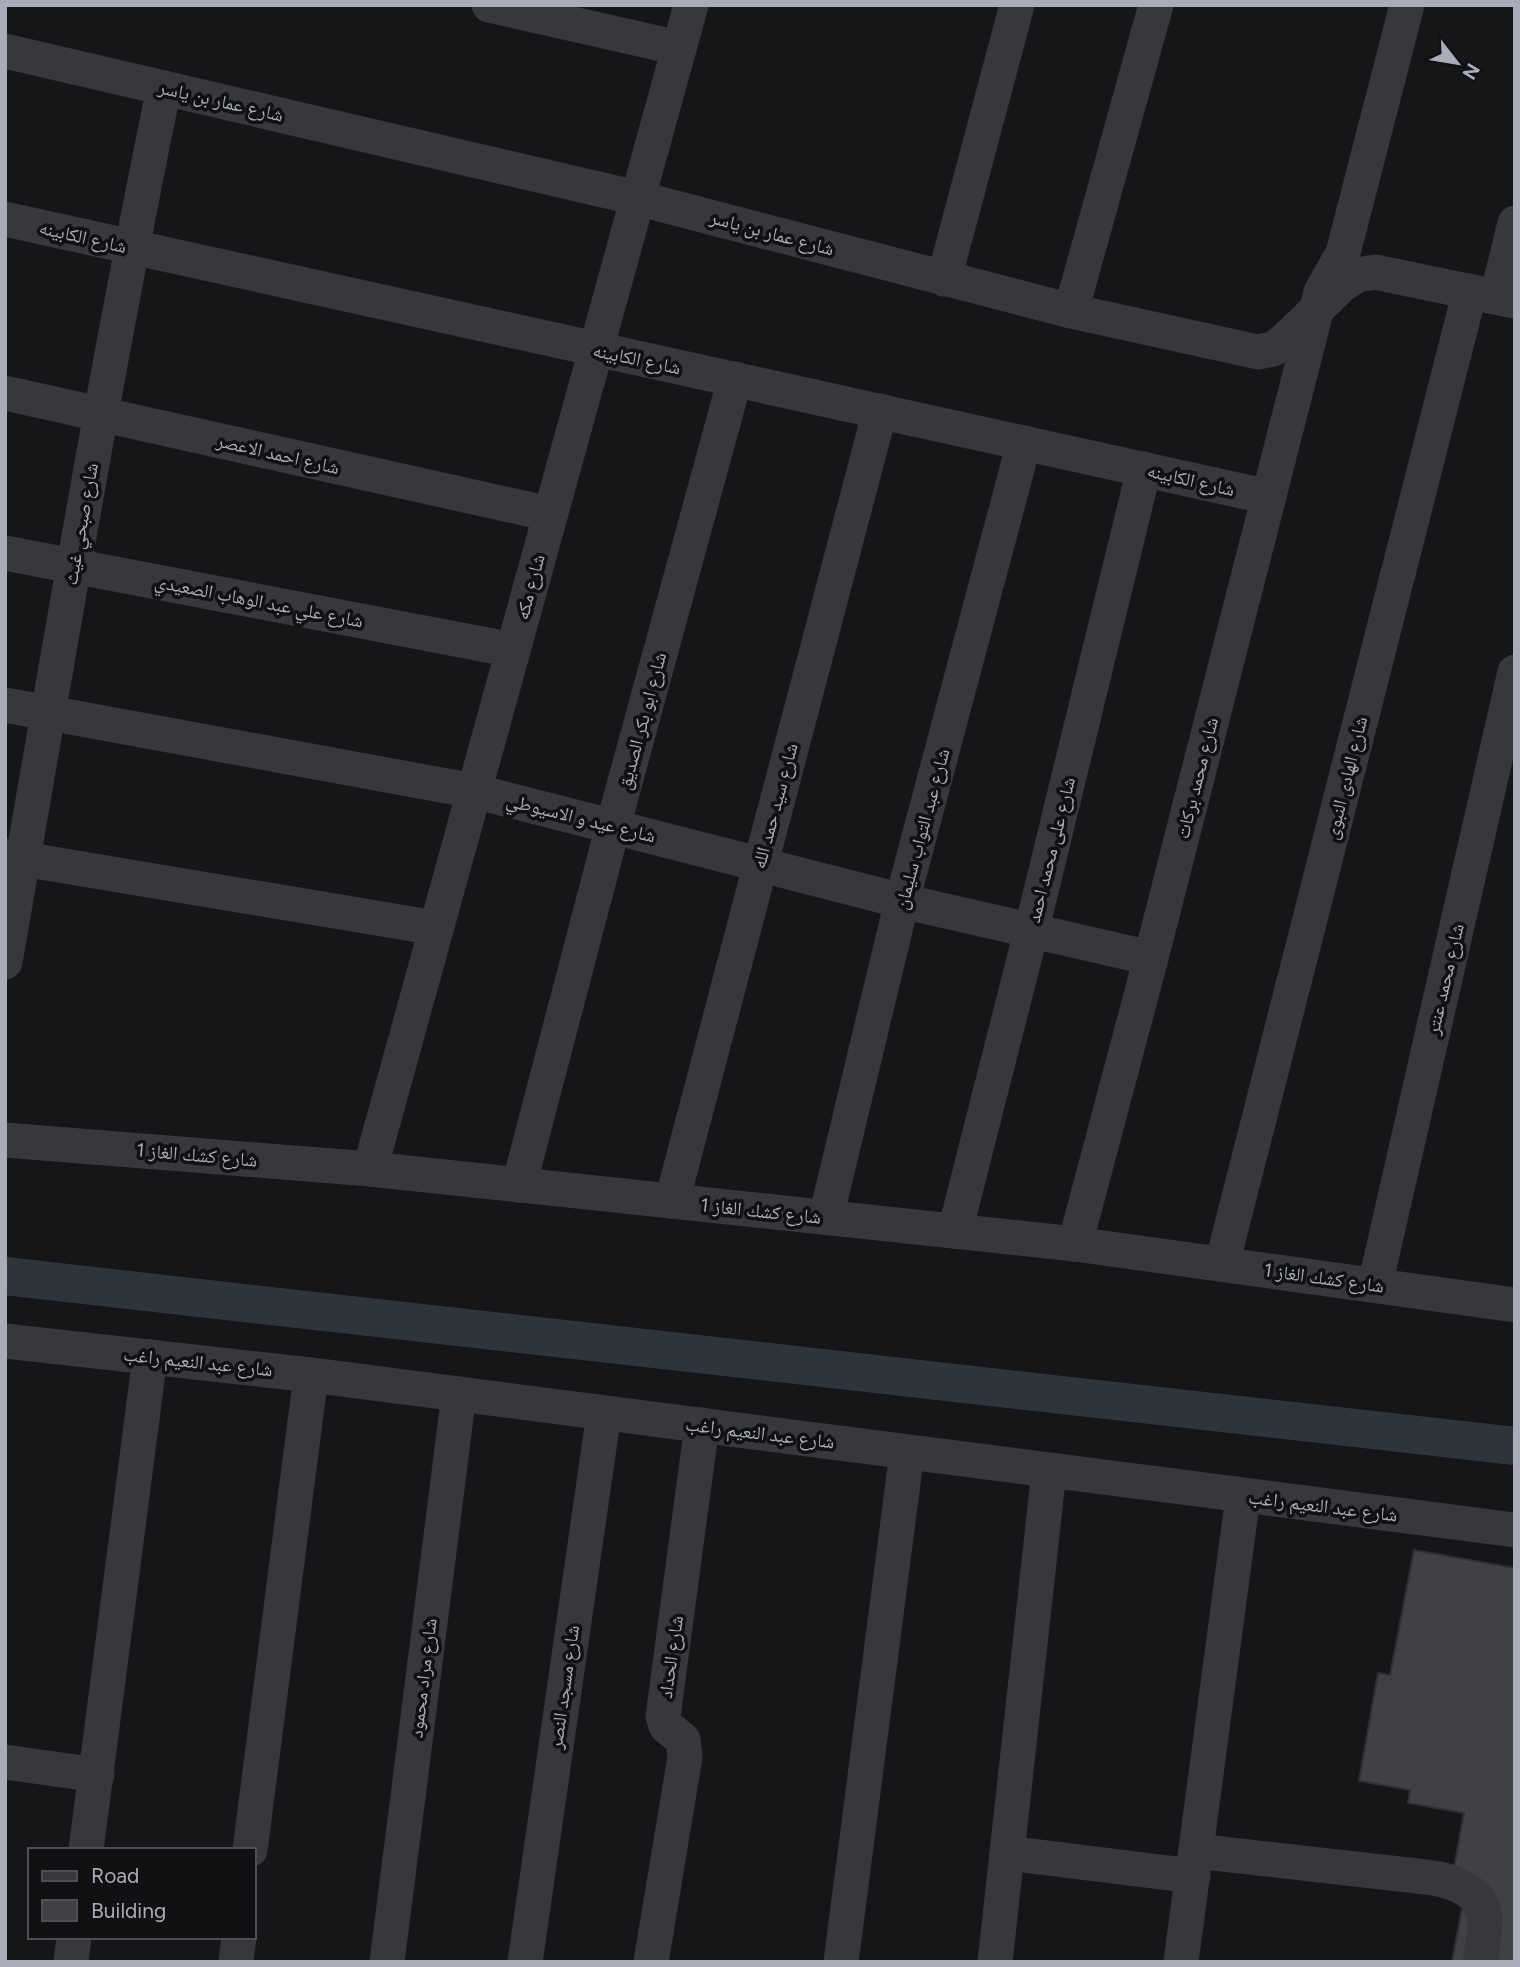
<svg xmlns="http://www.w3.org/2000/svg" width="1520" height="1967" viewBox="0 0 1520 1967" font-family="Figtree,'Noto Naskh Arabic',sans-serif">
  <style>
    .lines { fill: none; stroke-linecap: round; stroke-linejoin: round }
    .canal { stroke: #2c353c; stroke-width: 38 }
    .building { fill: #404145; stroke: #303034; stroke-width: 2 }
    .minor { stroke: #37383d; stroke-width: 35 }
    .labels { text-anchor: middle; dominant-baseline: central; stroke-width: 7; stroke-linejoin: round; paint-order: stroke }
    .street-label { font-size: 19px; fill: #a8adb8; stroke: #111113 }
  </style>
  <rect width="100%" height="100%" fill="#161618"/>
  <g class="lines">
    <!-- canal -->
    <polyline class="canal" points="5,1276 1515,1446"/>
  </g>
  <!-- building -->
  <polygon class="building" points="1414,1550 1515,1568 1515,1962 1452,1962 1467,1882 1452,1879 1464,1813 1408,1803 1410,1790 1359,1781 1378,1673 1390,1675"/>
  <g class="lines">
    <!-- minor -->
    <g class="minor">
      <polyline points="489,5 679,48"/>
      <polyline points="5,51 637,198 1071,311 1258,352 1273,349 1285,340 1342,285 1357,275 1375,272 1515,301"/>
      <polyline points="5,219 1269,497"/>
      <polyline points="944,279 1017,5"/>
      <polyline points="1497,297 1515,223"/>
      <polyline points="1071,311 1156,5"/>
      <polyline points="5,393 550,514"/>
      <polyline points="5,553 513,650"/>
      <polyline points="5,705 474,791 902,901 1151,958"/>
      <polyline points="5,856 436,928"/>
      <path d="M5,962C56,670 104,378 164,88"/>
      <polyline points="5,1140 370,1169 1075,1244 1515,1305"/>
      <polyline points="370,1169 691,5"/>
      <polyline points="519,1185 613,826 735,379"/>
      <polyline points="672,1201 880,411"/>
      <polyline points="826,1217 902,901 1024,443"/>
      <polyline points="955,1231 1031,932 1144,469"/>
      <polyline points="1075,1244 1151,958 1321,292 1343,253 1407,5"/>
      <polyline points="1222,1264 1470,291"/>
      <polyline points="1375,1285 1515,672"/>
      <polyline points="5,1341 311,1375 1515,1530"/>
      <polyline points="5,1762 97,1775"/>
      <polyline points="86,1850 150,1357"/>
      <polyline points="250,1850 311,1375"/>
      <path d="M1196,1851L1426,1877C1452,1880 1486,1891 1485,1923C1485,1936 1482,1949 1480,1962"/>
      <polyline points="1007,1853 1193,1876"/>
      <polyline points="71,1962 74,1937"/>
      <polyline points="236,1962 239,1937"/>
      <polyline points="387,1962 459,1394"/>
      <polyline points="525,1962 604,1413"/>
      <polyline points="651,1962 685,1757 683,1740 666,1726 663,1716 702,1425"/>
      <polyline points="841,1962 907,1452"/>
      <polyline points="995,1962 1049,1471"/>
      <polyline points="1181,1962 1243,1496"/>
    </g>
  </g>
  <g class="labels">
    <!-- street labels -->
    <g class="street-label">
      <text transform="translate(221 101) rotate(13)">شارع عمار بن ياسر</text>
      <text transform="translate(772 233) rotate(15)">شارع عمار بن ياسر</text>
      <text transform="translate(83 237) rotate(13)">شارع الكابينه</text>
      <text transform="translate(637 359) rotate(12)">شارع الكابينه</text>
      <text transform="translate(278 454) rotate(13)">شارع احمد الاعصر</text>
      <text transform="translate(1191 480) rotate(13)">شارع الكابينه</text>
      <text transform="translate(81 524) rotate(-80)">شارع صبحي غيث</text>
      <text transform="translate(530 587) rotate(-75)">شارع مكه</text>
      <text transform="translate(259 601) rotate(11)">شارع علي عبد الوهاب الصعيدي</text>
      <text transform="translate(642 721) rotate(-75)">شارع ابو بكر الصديق</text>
      <text transform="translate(1197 778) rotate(-76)">شارع محمد بركات</text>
      <text transform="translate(1346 778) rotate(-76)">شارع الهادى النبوى</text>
      <text transform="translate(775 806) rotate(-75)">شارع سيد حمد الله</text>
      <text transform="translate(581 818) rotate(14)">شارع عيد و الاسيوطي</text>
      <text transform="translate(922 829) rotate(-75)">شارع عبد التواب سليمان</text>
      <text transform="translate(1051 850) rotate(-76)">شارع على محمد احمد</text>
      <text transform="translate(1445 979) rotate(-77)">شارع محمد عنتر</text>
      <text transform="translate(197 1155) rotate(5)">شارع كشك الغاز 1</text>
      <text transform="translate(761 1211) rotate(6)">شارع كشك الغاز 1</text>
      <text transform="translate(1324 1278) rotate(8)">شارع كشك الغاز 1</text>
      <text transform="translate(198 1362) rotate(6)">شارع عبد النعيم راغب</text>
      <text transform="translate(760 1433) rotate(7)">شارع عبد النعيم راغب</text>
      <text transform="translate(1323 1506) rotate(7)">شارع عبد النعيم راغب</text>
      <text transform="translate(671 1657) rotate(-82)">شارع الحداد</text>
      <text transform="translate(423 1678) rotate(-83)">شارع مراد محمود</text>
      <text transform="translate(564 1687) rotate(-82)">شارع مسجد النصر</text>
    </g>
  </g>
  <!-- border -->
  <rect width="1520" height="1967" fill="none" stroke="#a8adb8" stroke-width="14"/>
  <!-- legend -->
  <rect x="28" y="1848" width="228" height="91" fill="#111113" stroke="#4d4f55" stroke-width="2"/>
  <rect x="42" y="1871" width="35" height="10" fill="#37383d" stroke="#4d4f55" stroke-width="2"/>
  <text x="91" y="1883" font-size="21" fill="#a8adb8">Road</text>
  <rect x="42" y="1900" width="35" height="21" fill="#404145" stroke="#4d4f55" stroke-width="2"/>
  <text x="91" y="1918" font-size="21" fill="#a8adb8">Building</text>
  <!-- north arrow -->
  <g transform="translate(1457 63) rotate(121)" stroke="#111113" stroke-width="5" paint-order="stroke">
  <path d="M0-5L12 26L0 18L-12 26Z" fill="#a8adb8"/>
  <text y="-10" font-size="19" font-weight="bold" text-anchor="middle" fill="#a8adb8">N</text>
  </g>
</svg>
